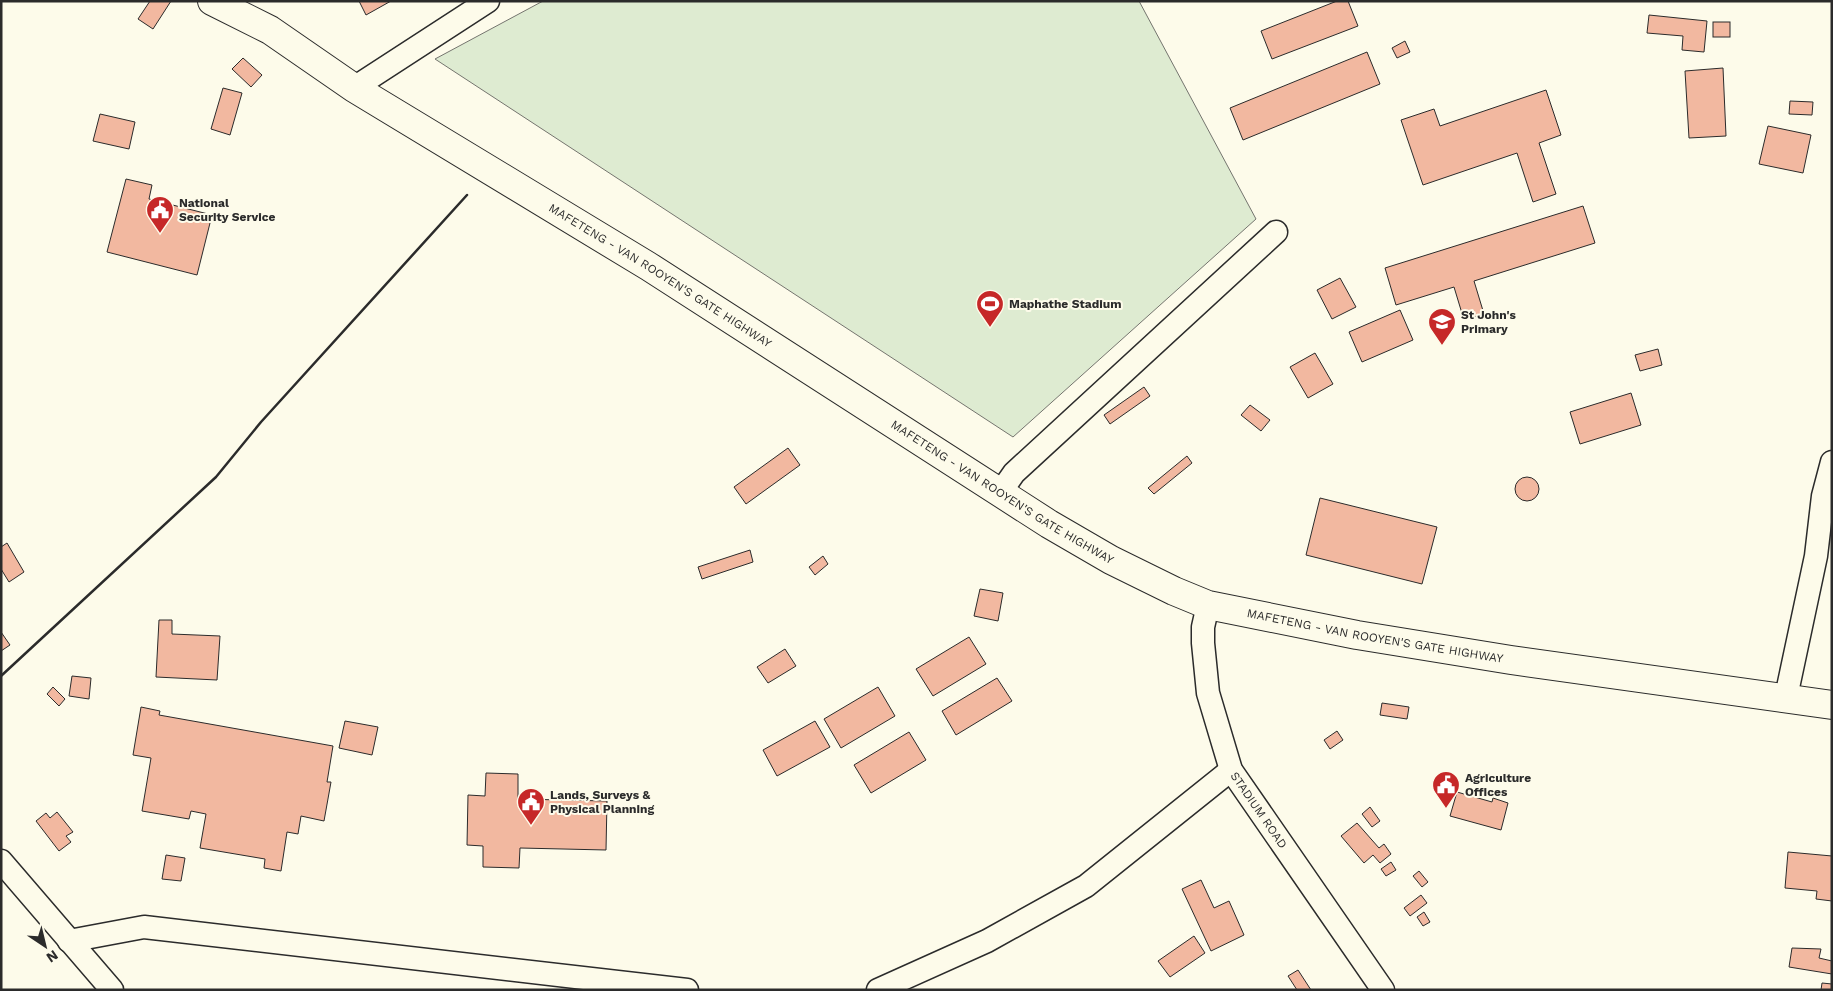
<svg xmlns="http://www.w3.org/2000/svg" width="1833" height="991" viewBox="0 0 1833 991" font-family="'Work Sans',sans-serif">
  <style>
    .green { fill: #deebd1; stroke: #74746e }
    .building { fill: #f2b8a0; stroke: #2b2b2b }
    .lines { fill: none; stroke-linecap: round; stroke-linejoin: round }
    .minor-casing { stroke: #2b2b2b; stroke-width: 25 }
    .primary-casing { stroke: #2b2b2b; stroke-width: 30 }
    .minor { stroke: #fdfbea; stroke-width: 22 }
    .primary { stroke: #fdfbea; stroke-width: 28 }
    .wall { stroke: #2b2b2b; stroke-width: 2.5 }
    .labels { text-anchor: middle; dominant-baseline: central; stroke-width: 4; stroke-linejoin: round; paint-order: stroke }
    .poi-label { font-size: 12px; font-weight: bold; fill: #2b2b2b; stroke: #fdfbea; text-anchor: start }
    .street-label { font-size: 12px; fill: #2b2b2b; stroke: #fdfbea }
  </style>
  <rect width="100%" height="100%" fill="#fdfbea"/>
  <!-- green -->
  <polygon class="green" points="543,1 1139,1 1256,219 1013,437 435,59"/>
  <!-- building -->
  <g class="building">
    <polygon points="150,1 171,1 153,29 138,19"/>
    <polygon points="359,1 391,1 366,15"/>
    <polygon points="1337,1 1348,1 1358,26 1272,59 1261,31"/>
    <polygon points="1649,15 1707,21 1704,52 1682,50 1683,36 1647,33"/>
    <rect x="1713" y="22" width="17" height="15"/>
    <polygon points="1405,41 1410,52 1397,58 1392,48"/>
    <polygon points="1367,52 1380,84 1243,140 1230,108"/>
    <polygon points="243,58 262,75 251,87 232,69"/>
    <polygon points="1723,68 1726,136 1689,138 1685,71"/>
    <polygon points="223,88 242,93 230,135 211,129"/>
    <polygon points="1546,90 1561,135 1539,143 1556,194 1533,202 1517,153 1423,185 1401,120 1434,109 1440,126"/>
    <polygon points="1790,101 1813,102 1812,115 1789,114"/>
    <polygon points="100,114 135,122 129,149 93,141"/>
    <polygon points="1768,126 1811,135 1803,173 1759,164"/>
    <polygon points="126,179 152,185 149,199 212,215 197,275 107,252"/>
    <polygon points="1583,206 1595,243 1474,281 1484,314 1464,320 1454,287 1396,305 1385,268"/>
    <polygon points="1340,278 1356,307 1332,319 1317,290"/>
    <polygon points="1400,310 1413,340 1362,362 1349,332"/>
    <polygon points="1658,349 1662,365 1640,371 1635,355"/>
    <polygon points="1315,353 1333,384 1308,398 1290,367"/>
    <polygon points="1144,387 1150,396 1110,424 1104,415"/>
    <polygon points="1631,393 1641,425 1580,444 1570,412"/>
    <polygon points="1250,405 1270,420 1261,431 1241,415"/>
    <polygon points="788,448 800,465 746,504 734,487"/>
    <polygon points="1187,456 1192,463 1154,494 1148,488"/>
    <circle cx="1527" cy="489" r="12"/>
    <polygon points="1320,498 1437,527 1422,584 1306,555"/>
    <polygon points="7,543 24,572 9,582 1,569 1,547"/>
    <polygon points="750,550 753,562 702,579 698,567"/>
    <polygon points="823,556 828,564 815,575 809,567"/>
    <polygon points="980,589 1003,593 998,621 974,616"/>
    <polygon points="159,620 172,620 172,634 220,636 217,680 156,677"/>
    <polygon points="1,632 10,645 1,651"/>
    <polygon points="969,637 986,664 933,696 916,669"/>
    <polygon points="785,649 796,666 768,683 757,667"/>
    <polygon points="72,676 91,678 89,699 69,696"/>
    <polygon points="997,678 1012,701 956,735 942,711"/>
    <polygon points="53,687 65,699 59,706 47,694"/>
    <polygon points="878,687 895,716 841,748 824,719"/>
    <polygon points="1382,703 1409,707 1407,719 1380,715"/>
    <polygon points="141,707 160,711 159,715 333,746 327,782 331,782 324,821 301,816 298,834 287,832 281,871 264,868 265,859 200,848 206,814 191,811 189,819 142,811 151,758 133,755"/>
    <polygon points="345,721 378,727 372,755 339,748"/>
    <polygon points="815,721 830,747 777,776 763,750"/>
    <polygon points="1337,731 1343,740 1330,749 1324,740"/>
    <polygon points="909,732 926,760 871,793 854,765"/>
    <polygon points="486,773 518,774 518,799 607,801 606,850 520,848 519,868 483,867 483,846 467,845 468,795 485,796"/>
    <polygon points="1457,792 1492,802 1493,798 1508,803 1501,830 1450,816"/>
    <polygon points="1370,807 1380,821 1372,827 1362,814"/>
    <polygon points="57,812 73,832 66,836 71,842 59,851 36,821 46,813 50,818"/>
    <polygon points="1357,823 1379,848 1384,844 1391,854 1380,863 1373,855 1364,863 1341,836"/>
    <polygon points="1788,852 1832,856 1832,901 1816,899 1817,891 1785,888"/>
    <polygon points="166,855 185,858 181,881 162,879"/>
    <polygon points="1391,862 1396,870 1386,876 1381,869"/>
    <polygon points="1419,871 1428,882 1422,887 1413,876"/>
    <polygon points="1201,880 1214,908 1229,901 1244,935 1211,951 1182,889"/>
    <polygon points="1421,895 1427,903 1410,916 1404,908"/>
    <polygon points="1424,912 1430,922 1423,926 1417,917"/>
    <polygon points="1194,936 1205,953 1170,977 1158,961"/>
    <polygon points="1792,948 1821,949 1819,958 1832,961 1832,974 1789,967"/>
    <polygon points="1298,970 1311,990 1297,990 1288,976"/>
    <polygon points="1822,983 1832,984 1832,990 1821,990"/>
  </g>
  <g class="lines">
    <defs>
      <g id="minor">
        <polyline points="354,88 488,1"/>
        <polyline points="1000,493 1014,473 1276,232"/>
        <path id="s1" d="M1208,605L1203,627V643L1208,693L1231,770L1383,990"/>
        <polyline points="1786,697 1816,556 1823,496 1832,462"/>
        <polyline points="1,861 112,990"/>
        <polyline points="69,941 144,927 687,990"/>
        <polyline points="878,990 987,941 1086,886 1231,770"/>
      </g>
      <g id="primary">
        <path id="s2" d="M212,1L270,30L354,88L648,266L1049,524L1111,560L1174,591L1208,605L1357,635L1511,660L1832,705"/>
      </g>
    </defs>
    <!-- minor casing -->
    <use href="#minor" class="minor-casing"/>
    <!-- primary casing -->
    <use href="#primary" class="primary-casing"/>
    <!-- minor -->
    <use href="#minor" class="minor"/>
    <!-- primary -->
    <use href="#primary" class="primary"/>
    <!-- wall -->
    <polyline class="wall" points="1,676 216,477 261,422 467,195"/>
  </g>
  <!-- icons -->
  <defs>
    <symbol id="civic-pin" viewBox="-11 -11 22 30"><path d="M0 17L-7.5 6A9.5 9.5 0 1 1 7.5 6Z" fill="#c62828" stroke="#fdfbea"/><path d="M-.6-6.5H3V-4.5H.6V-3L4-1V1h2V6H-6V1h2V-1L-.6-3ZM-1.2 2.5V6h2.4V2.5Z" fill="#fff"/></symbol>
    <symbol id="stadium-pin" viewBox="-11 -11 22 30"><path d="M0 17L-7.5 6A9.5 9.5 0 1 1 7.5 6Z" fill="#c62828" stroke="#fdfbea"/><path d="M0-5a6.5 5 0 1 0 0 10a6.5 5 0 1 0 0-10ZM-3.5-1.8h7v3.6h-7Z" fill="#fff"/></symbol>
    <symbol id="school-pin" viewBox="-11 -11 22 30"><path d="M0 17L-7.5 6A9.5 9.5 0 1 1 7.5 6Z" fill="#c62828" stroke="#fdfbea"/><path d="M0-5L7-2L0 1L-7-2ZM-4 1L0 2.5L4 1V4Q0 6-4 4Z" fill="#fff"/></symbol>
  </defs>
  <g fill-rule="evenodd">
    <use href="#civic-pin" x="144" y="194" width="32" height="43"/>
    <use href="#stadium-pin" x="974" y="288" width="32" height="43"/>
    <use href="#school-pin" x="1426" y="306" width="32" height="43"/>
    <use href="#civic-pin" x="1430" y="769" width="32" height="43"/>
    <use href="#civic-pin" x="515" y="786" width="32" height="43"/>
  </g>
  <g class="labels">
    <!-- poi labels -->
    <g class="poi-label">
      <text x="179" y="203">National<tspan x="179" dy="14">Security Service</tspan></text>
      <text x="1009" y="304">Maphathe Stadium</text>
      <text x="1461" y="315">St John's<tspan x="1461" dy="14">Primary</tspan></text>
      <text x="1465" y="778">Agriculture<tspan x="1465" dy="14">Offices</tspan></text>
      <text x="550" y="795">Lands, Surveys &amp;<tspan x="550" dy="14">Physical Planning</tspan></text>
    </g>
    <!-- street labels -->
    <g class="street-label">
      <text stroke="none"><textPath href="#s2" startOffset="526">MAFETENG - VAN ROOYEN'S GATE HIGHWAY</textPath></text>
      <text stroke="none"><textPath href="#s2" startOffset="931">MAFETENG - VAN ROOYEN'S GATE HIGHWAY</textPath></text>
      <text stroke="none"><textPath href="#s2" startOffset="1336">MAFETENG - VAN ROOYEN'S GATE HIGHWAY</textPath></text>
      <text stroke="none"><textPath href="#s1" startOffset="218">STADIUM ROAD</textPath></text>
    </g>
  </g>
  <!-- border -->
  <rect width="1833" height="991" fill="none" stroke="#2b2b2b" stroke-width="5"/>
  <!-- north arrow -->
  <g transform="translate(45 946) rotate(145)" stroke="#fdfbea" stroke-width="4" paint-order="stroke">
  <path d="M0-4L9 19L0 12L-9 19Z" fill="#2b2b2b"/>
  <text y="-8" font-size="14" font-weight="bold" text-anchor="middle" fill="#2b2b2b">N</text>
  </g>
</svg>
